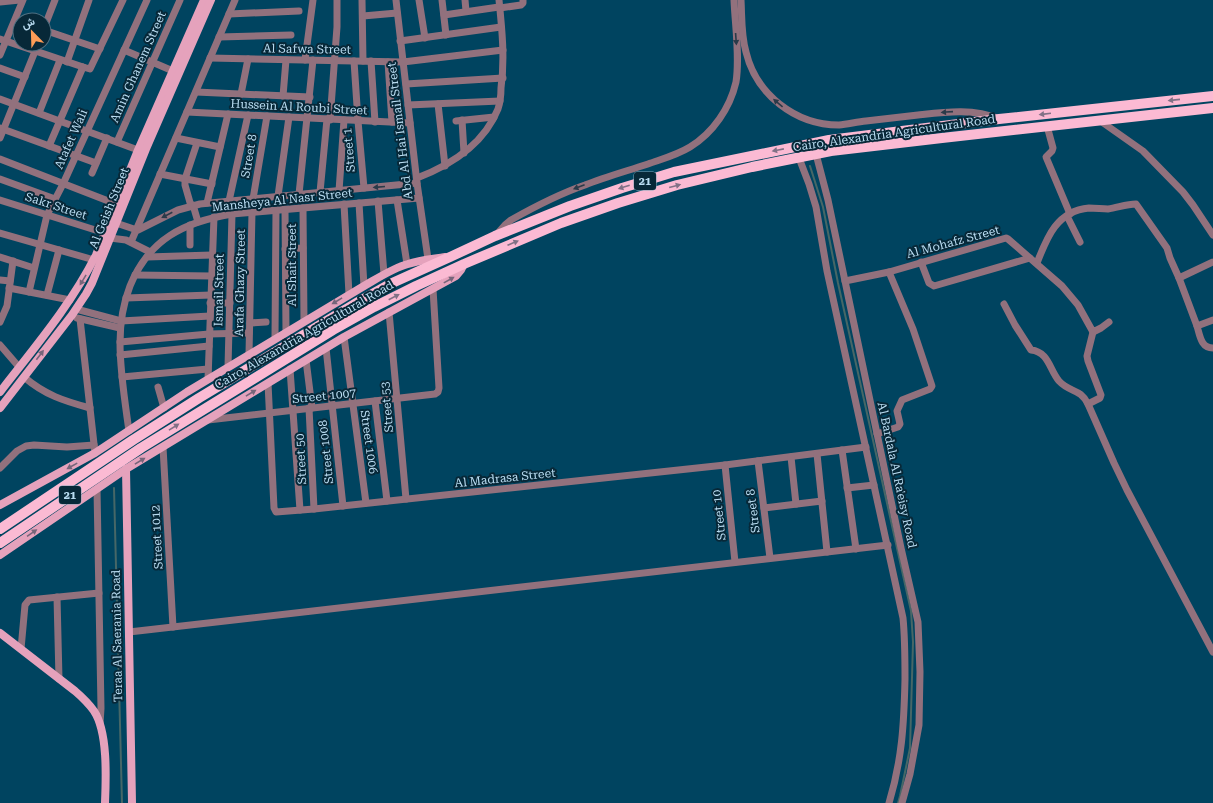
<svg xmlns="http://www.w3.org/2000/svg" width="1213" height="803" viewBox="0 0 1213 803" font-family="'Roboto Serif',Vazirmatn,serif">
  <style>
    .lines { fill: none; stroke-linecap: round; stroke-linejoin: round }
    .stream { stroke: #466767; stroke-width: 2 }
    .minor { stroke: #92717d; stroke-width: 7 }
    .major { stroke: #e5a2bc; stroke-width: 8 }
    .highway { stroke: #fbbad3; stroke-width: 10 }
    .oneway { fill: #2a3a49 }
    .oneway2 { fill: #817186 }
    .oneway3 { fill: #76657a }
    .labels { text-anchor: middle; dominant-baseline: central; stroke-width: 4; stroke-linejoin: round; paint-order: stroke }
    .shield { fill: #072838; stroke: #84a7ba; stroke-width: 1 }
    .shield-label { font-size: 11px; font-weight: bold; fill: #baddf2 }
    .street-label { font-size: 12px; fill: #baddf2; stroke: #072838 }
  </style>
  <rect width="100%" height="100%" fill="#004460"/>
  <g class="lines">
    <!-- stream -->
    <g class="stream">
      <polyline points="810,166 823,207 838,283 911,611 913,642 910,748 900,796 898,803"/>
      <polyline points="114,488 122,803"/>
    </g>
    <!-- minor -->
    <g class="minor">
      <polyline points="362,0 363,61"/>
      <polyline points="396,0 417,183 428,259"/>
      <polyline points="419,0 425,38"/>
      <polyline points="442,0 446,35"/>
      <polyline points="465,0 466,11"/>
      <path d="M741,0C742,17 741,35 746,52C756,94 795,125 839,125C848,124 857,122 866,121C883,119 900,117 918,115C945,112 973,108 999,119"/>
      <polyline points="0,2 20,0"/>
      <polyline points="500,8 521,5 523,3 523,0"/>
      <polyline points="229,14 299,11"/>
      <polyline points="444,15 499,7"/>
      <polyline points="363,16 397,13"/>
      <polyline points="44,28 55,0"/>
      <polyline points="44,30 100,49"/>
      <polyline points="219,37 291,35"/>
      <polyline points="0,39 83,67 90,69 123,0"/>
      <polyline points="400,41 501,27"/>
      <polyline points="124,50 173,71"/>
      <polyline points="0,55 23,0"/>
      <polyline points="210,58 403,62 503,50"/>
      <polyline points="305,60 313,0"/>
      <polyline points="354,61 358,121 364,188"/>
      <polyline points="371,61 375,122"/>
      <polyline points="67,62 89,0"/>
      <polyline points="388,62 392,122"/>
      <polyline points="0,68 25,77"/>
      <polyline points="406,84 503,78"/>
      <polyline points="196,92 310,97"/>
      <polyline points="241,94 248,59"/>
      <polyline points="283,96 286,60"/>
      <polyline points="0,99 138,150"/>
      <polyline points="438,104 445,166"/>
      <polyline points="408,105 500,101"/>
      <polyline points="187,112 410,123"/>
      <polyline points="39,113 60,60"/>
      <polyline points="330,120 337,27 337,0"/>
      <polyline points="462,120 464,153"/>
      <polyline points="1099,120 1143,151 1183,192 1193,205 1213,235"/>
      <polyline points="456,121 494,117"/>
      <polyline points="1047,126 1053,148 1052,151 1046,157 1070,214"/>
      <polyline points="0,128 96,163"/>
      <polyline points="0,138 38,44"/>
      <polyline points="176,138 220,147"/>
      <polyline points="117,142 180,0"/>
      <polyline points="49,146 83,67"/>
      <polyline points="816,154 828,200 901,548 918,622 920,672 919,725 910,774 902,803"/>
      <path d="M799,158L809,184L816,207L827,271L903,618C905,638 905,658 905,679C904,724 902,760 889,803"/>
      <polyline points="0,159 116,204"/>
      <polyline points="92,173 107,138"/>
      <polyline points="160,174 212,184"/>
      <path d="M417,178C451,165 484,144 498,109C500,103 501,95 501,88C505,59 502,29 499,0"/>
      <polyline points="0,179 55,199"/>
      <polyline points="339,191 344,120"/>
      <polyline points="320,192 327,119"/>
      <polyline points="299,194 313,60"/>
      <polyline points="278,196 289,117"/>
      <polyline points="253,199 267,116"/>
      <polyline points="0,200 105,233"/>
      <polyline points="397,200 407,264"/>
      <polyline points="229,201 248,115"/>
      <polyline points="378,201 384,274"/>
      <polyline points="207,203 228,114"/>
      <polyline points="359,203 364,286"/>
      <polyline points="344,204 349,294"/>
      <polyline points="193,205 198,222"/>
      <polyline points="191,206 185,185 185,179 197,143"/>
      <polyline points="303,208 304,321"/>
      <polyline points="285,209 286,332"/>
      <polyline points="1067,216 1080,242"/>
      <polyline points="116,223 134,229 138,230 178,210 200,204 417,183"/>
      <polyline points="190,225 190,245"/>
      <polyline points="0,233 94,260"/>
      <path d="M497,234L505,225L511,220C534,207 559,194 585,185C605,177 627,171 648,164C662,159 677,155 690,147C713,133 730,108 736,82C740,57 735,25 734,0"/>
      <polyline points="110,238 126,240 150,252"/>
      <polyline points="131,242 235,0"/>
      <polyline points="285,249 303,248"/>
      <polyline points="0,257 34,268"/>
      <polyline points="147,257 212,255"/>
      <polyline points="921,262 929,283 934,286 1030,258"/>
      <path d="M1037,263C1047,237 1057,211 1089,208C1096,208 1102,209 1108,209C1117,208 1126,204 1136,204L1167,248L1170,258L1179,278L1197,326"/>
      <polyline points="135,275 212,276"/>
      <polyline points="1179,278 1213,262"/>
      <polyline points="0,280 10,281"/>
      <polyline points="845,281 889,272 1006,238 1008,239 1062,286 1078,305 1093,332 1101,328 1109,322"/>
      <polyline points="9,288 70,300"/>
      <polyline points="29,292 47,215 63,184 147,0"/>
      <polyline points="47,295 59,250"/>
      <polyline points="126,298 211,295"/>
      <polyline points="210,303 230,303"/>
      <path d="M1004,304L1015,325L1031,350C1049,352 1049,369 1059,381C1070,393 1080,388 1088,404"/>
      <polyline points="76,309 121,321 210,316"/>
      <polyline points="389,312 406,499"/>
      <polyline points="77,318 120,328"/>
      <polyline points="80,319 95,453"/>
      <path d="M1213,320L1197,326C1200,336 1201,348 1213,348"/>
      <polyline points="0,322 7,306 13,261"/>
      <polyline points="250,323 266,322"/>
      <polyline points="1093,332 1087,356 1088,361 1101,395 1100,398 1088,404 1114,463 1127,490 1213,652"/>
      <polyline points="344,337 366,503"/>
      <polyline points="275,338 276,210"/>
      <polyline points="120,342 209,334 249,333"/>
      <polyline points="0,345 19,367"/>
      <polyline points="326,348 343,506"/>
      <polyline points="249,354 252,212"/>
      <polyline points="120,355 209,346"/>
      <polyline points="306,360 312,408"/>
      <polyline points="228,367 232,214"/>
      <polyline points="290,369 300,510"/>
      <path d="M24,377C45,395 64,401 90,408"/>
      <polyline points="122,377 208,369"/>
      <polyline points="208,379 214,217"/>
      <polyline points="268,383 274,508 276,512 314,509 725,465 866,447"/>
      <polyline points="158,387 164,408"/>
      <polyline points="375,401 387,501"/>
      <polyline points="309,408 314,509"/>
      <polyline points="208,420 435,394 438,392 439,388 433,289"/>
      <path d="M129,431C125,402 120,372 120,343C120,323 123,304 130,286C149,239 184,222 232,214L419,198"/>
      <polyline points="877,434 898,427 900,424 897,411 902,400 930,389 932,386 913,329 889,272"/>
      <polyline points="163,447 173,627"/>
      <polyline points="842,450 856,549"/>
      <polyline points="817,454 827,552"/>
      <polyline points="791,457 796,504"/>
      <polyline points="758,461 770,558"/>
      <polyline points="725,465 735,562"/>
      <polyline points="0,468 17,451 26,446 34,445 67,447 94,445"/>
      <polyline points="847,488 874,485"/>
      <polyline points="97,489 101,708 100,724"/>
      <polyline points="764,508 822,501"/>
      <polyline points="57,597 59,679"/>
      <polyline points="129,632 888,545"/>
      <polyline points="21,649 25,605 29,600 99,593"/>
    </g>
    <!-- major -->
    <g class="major">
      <path d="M0,392C34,348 71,305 96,255L138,150L204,0"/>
      <polyline points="0,408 72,315 86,294 92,283 146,149 211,0"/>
      <polyline points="126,469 132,803"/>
      <path d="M0,505L95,453L187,392L364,286C378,278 393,268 408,264C420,260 433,259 445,257"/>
      <polyline points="0,555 126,469 344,337 456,276 461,270 464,264"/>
      <path d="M0,633L75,691C82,697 89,704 94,711C108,732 106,778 105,803"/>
    </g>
    <!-- highway -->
    <g class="highway">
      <polyline points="0,529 133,440 199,398 358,302 390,284 450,257 495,236 570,206 622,188 674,172 829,140 999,119 1213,96"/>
      <polyline points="0,543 141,448 333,330 374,307 416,286 464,264 561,223 618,203 677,185 752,167 831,151 942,138 1213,108"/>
    </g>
  </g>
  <!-- one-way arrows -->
  <defs><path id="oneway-solid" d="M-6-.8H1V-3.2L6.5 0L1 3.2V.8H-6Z"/></defs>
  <g class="oneway">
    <use href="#oneway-solid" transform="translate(736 39) rotate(86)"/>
    <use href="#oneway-solid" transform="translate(778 103) rotate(-140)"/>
    <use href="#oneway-solid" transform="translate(947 112) rotate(176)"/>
    <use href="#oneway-solid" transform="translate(379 187) rotate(175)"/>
    <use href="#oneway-solid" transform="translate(579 187) rotate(159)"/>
    <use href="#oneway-solid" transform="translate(167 215) rotate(153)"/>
  </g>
  <g class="oneway2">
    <use href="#oneway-solid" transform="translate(1174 100) rotate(174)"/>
    <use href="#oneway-solid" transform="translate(1045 114) rotate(173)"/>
    <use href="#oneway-solid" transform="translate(778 150) rotate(169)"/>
    <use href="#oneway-solid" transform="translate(675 186) rotate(-15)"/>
    <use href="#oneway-solid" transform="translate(624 187) rotate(162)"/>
    <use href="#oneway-solid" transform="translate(513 243) rotate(-23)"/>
    <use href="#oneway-solid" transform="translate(394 297) rotate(-27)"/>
    <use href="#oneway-solid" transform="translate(174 427) rotate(-32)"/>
  </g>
  <g class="oneway3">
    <use href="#oneway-solid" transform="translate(83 280) rotate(121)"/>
    <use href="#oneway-solid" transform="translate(449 280) rotate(-29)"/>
    <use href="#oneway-solid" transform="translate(337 301) rotate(149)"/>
    <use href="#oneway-solid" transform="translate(40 355) rotate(-53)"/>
    <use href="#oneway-solid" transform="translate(251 393) rotate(-31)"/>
    <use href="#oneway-solid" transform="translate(140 461) rotate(-31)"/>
    <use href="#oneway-solid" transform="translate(72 466) rotate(151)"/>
    <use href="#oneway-solid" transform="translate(32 533) rotate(-34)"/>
  </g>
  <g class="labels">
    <!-- shield labels -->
    <g class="shield">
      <rect x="634" y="172" width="22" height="18" rx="3"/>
      <rect x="59" y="486" width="22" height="18" rx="3"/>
    </g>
    <g class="shield-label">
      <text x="645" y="181">21</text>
      <text x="70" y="495">21</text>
    </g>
    <!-- street labels -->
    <g class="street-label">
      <text transform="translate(307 49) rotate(1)">Al Safwa Street</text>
      <text transform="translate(138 67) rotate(-66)">Amin Ghanem Street</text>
      <text transform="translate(299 107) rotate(3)">Hussein Al Roubi Street</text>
      <text transform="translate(400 131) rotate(-97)">Abd Al Hai Ismail Street</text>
      <text transform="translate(894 133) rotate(-8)">Cairo, Alexandria Agricultural Road</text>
      <text transform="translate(71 139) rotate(-66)">Atafet Wali</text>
      <text transform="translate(349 150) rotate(-95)">Street 1</text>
      <text transform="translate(249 156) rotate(-80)">Street 8</text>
      <text transform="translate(282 200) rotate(-6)">Mansheya Al Nasr Street</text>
      <text transform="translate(56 206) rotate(18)">Sakr Street</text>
      <text transform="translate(109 208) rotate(-68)">Al Geish Street</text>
      <text transform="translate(953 242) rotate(-15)">Al Mohafz Street</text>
      <text transform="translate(292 265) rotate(-90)">Al Shait Street</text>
      <text transform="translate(240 283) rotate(-89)">Arafa Ghazy Street</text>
      <text transform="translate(219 290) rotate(-89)">Ismail Street</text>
      <text transform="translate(304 335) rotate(-30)">Cairo, Alexandria Agricultural Road</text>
      <text transform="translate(324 396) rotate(-6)">Street 1007</text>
      <text transform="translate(387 407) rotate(-95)">Street 53</text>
      <text transform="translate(369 442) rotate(82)">Street 1006</text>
      <text transform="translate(326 452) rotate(-96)">Street 1008</text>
      <text transform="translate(301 459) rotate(-93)">Street 50</text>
      <text transform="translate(897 475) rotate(78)">Al Bardala Al Ra'eisy Road</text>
      <text transform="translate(505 478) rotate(-6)">Al Madrasa Street</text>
      <text transform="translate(753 511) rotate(-97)">Street 8</text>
      <text transform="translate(719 515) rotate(-96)">Street 10</text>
      <text transform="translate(157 537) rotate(-93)">Street 1012</text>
      <text transform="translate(117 636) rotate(-91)">Teraa Al Saerania Road</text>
    </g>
  </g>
  <!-- north arrow -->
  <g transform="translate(32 32) rotate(337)"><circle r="19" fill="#072838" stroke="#4f7082"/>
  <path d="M0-3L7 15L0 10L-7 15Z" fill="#fd9c57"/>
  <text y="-6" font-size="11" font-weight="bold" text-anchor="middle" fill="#baddf2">ش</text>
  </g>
</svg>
